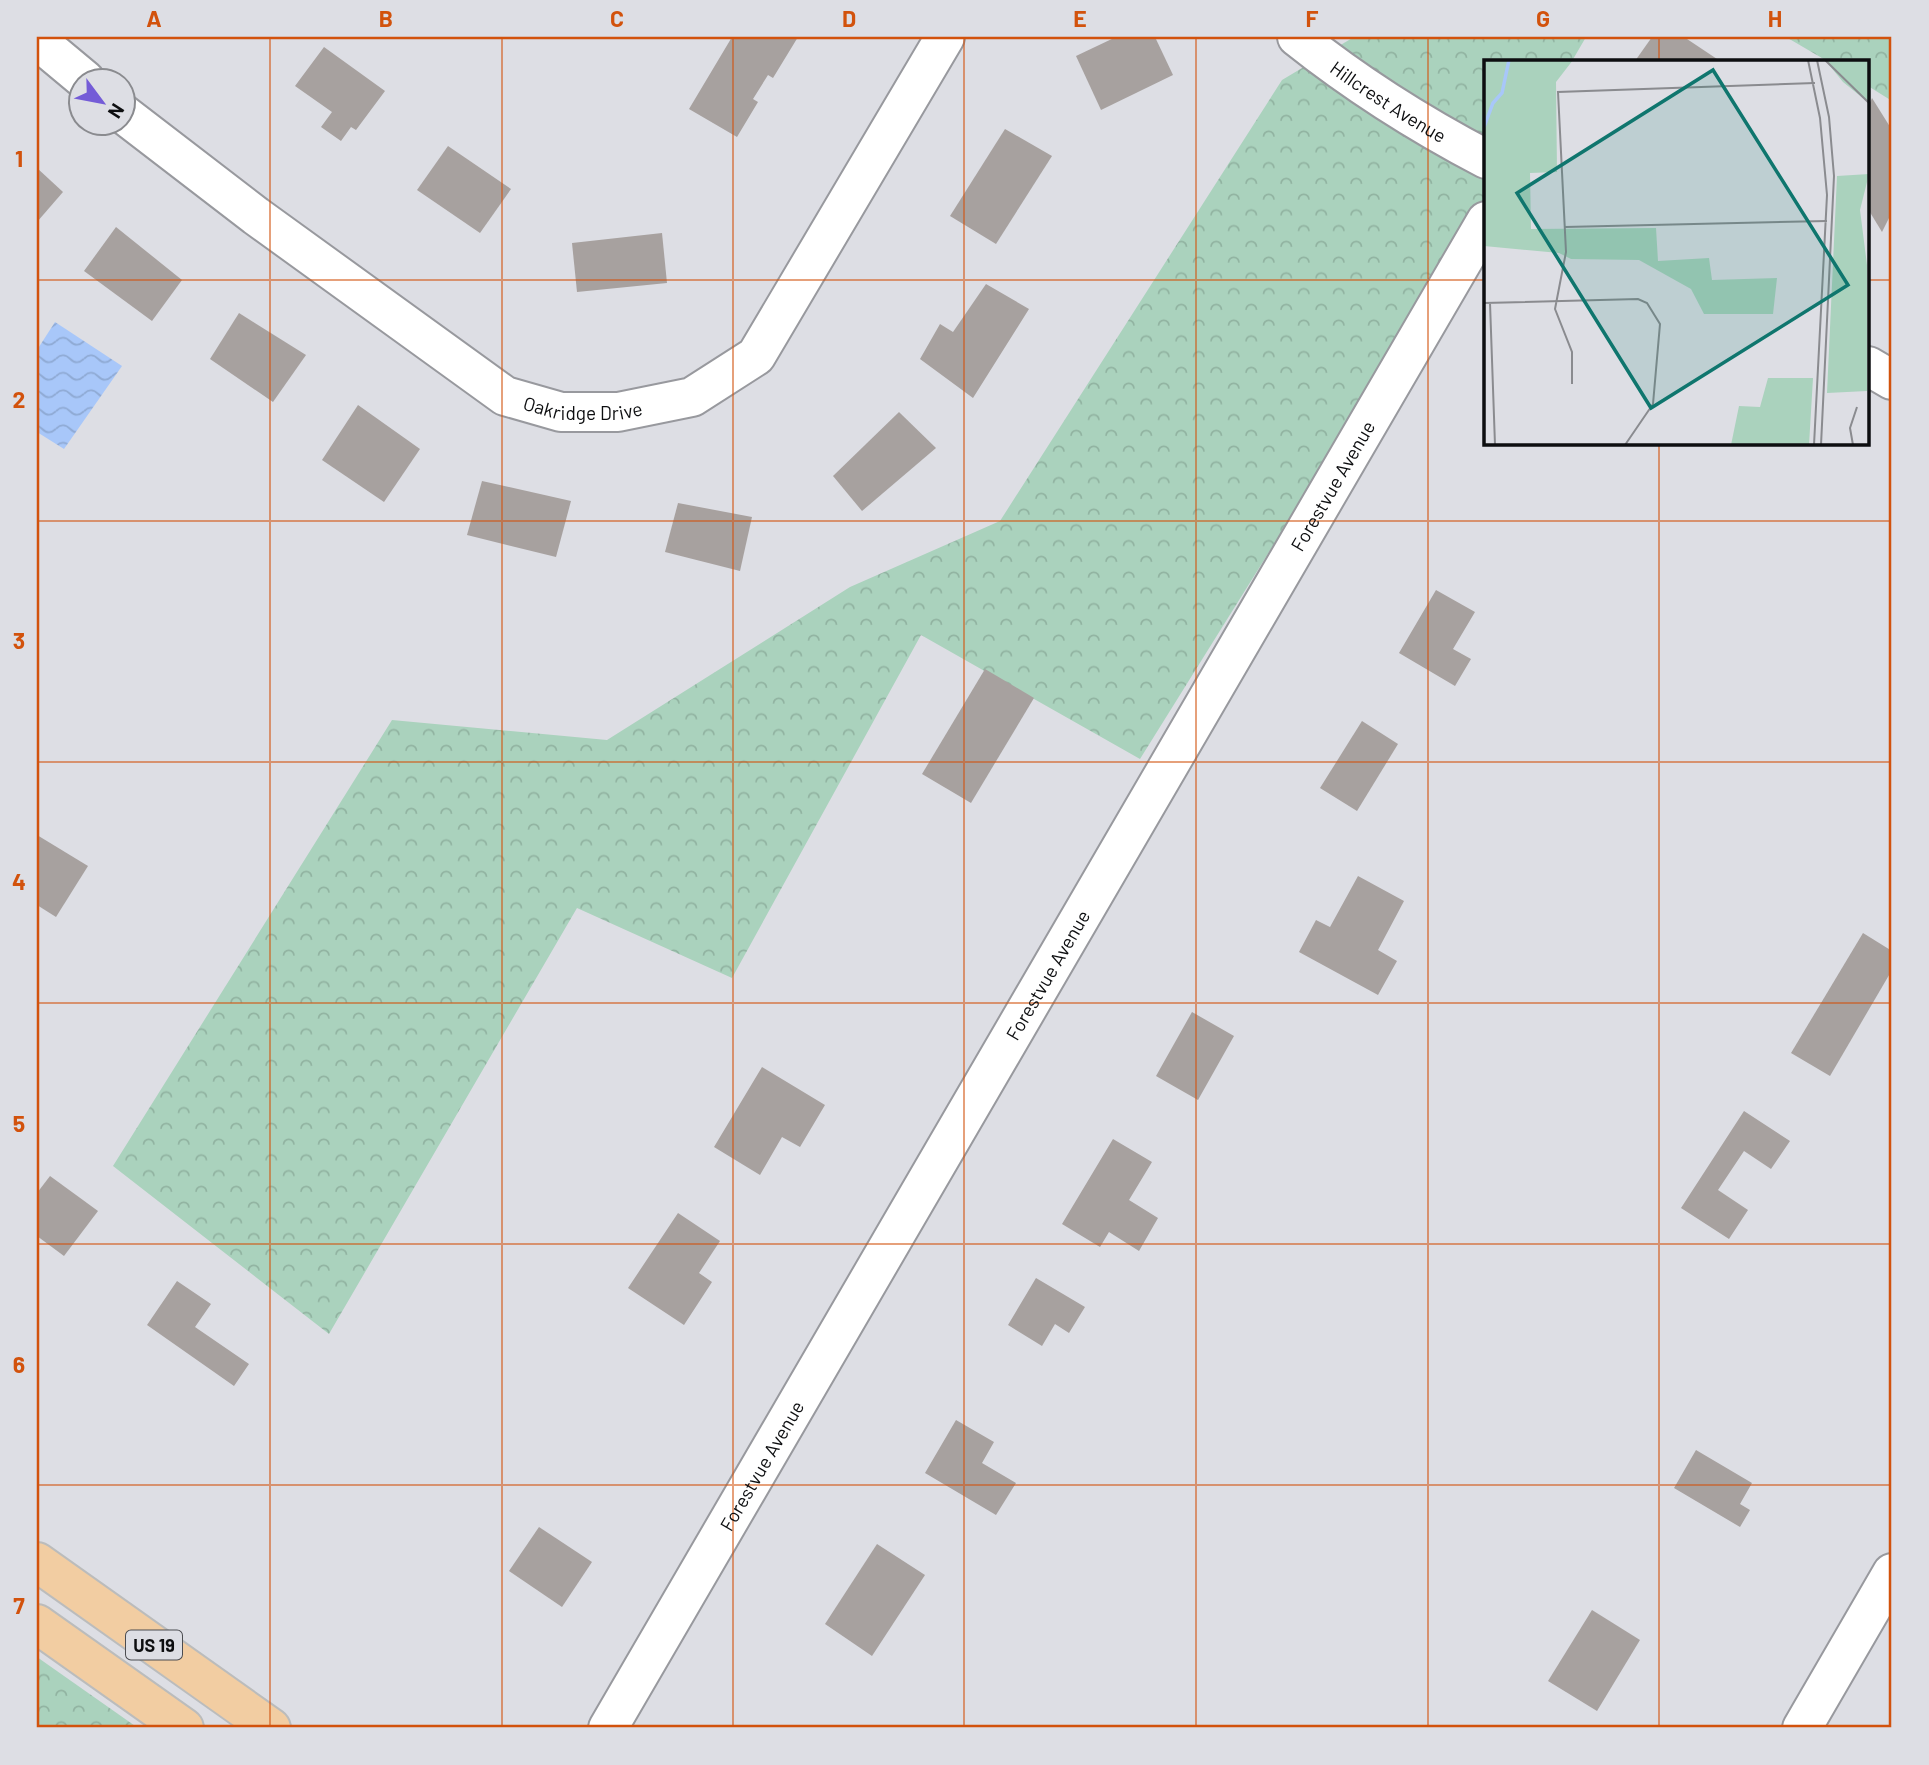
<svg xmlns="http://www.w3.org/2000/svg" width="1929" height="1765" viewBox="0 0 1929 1765" font-family="Barlow,sans-serif">
  <style>
    .forest { fill: url(#forest-crowns) }
    .water { fill: url(#water-waves) }
    .building { fill: #a7a19f }
    .lines { fill: none; stroke-linecap: round; stroke-linejoin: round }
    .street-casing { stroke: #98999e; stroke-width: 42 }
    .highway-casing { stroke: #bbbcbc; stroke-width: 42 }
    .street { stroke: #fff; stroke-width: 38 }
    .highway { stroke: #f2cda2; stroke-width: 38 }
    .grid { fill: none; stroke: #d2520c; stroke-width: 2; stroke-opacity: 0.55 }
    .labels { text-anchor: middle; dominant-baseline: central; stroke-width: 6; stroke-linejoin: round; paint-order: stroke }
    .shield { fill: #dddee4; stroke: #4b4c50; stroke-width: 2 }
    .shield-label { font-size: 18px; font-weight: bold; fill: #0d0e10 }
    .street-label { font-size: 19px; fill: #0d0e10; stroke: #dddee4 }
    .inset-river { fill: none; stroke: #a8c7f9; stroke-width: 3.5 }
    .inset-road { fill: none; stroke: #8a8b8f; stroke-width: 2 }
    .view { fill: #0f766e; fill-opacity: 0.15; stroke: #0f766e; stroke-width: 3.5 }
    .inset-edge { fill: none; stroke: #0d0e10; stroke-width: 3.5 }
    .neatline { fill: none; stroke: #d2520c; stroke-width: 2.5 }
    .grid-label { font-size: 23px; text-anchor: middle; font-weight: bold; fill: #d2520c }
  </style>
  <defs>
    <pattern id="forest-crowns" width="20" height="18" patternUnits="userSpaceOnUse" patternTransform="scale(1.75)"><rect width="20" height="18" fill="#aad2bd"/><path d="M2 6a3 3 0 1 1 6 0M12 15a3 3 0 1 1 6 0" fill="none" stroke="#91b3a1"/></pattern>
    <pattern id="water-waves" width="16" height="10" patternUnits="userSpaceOnUse" patternTransform="scale(1.75)"><rect width="16" height="10" fill="#a8c7f9"/><path d="M0 5q4-4 8 0t8 0" fill="none" stroke="#8faad4"/></pattern>
  </defs>
  <rect width="100%" height="100%" fill="#dddee4"/>
  <!-- forest -->
  <g class="forest">
    <polygon points="1354,37 1586,37 1572,61 1486,61 1486,204 1140,759 921,635 732,978 577,908 329,1334 113,1166 392,720 607,740 850,587 1000,521 1282,80"/>
    <polygon points="1786,37 1892,37 1892,101 1868,86 1868,61 1827,61"/>
    <polygon points="37,1657 138,1728 37,1728"/>
  </g>
  <!-- water -->
  <polygon class="water" points="55,322 122,366 64,449 37,432 37,350"/>
  <!-- building -->
  <g class="building">
    <polygon points="732,37 798,37 773,78 768,75 753,99 758,102 737,137 689,109"/>
    <polygon points="1116,37 1155,37 1173,75 1101,110 1076,56"/>
    <polygon points="1652,37 1684,37 1720,61 1635,61"/>
    <polygon points="324,47 385,91 356,130 351,127 341,141 321,127 332,112 295,86"/>
    <polygon points="1872,98 1892,130 1892,212 1882,232 1868,209 1868,107"/>
    <polygon points="1005,129 1052,156 996,244 950,216"/>
    <polygon points="448,146 511,189 480,233 417,190"/>
    <polygon points="37,168 63,192 37,222"/>
    <polygon points="116,227 182,280 152,321 84,271"/>
    <polygon points="662,233 667,283 577,292 572,243"/>
    <polygon points="986,284 1029,309 973,398 920,359 940,324 953,332"/>
    <polygon points="239,313 306,355 273,402 210,359"/>
    <polygon points="358,405 420,449 384,502 322,460"/>
    <polygon points="899,412 936,448 862,511 833,476"/>
    <polygon points="482,481 571,501 556,557 467,535"/>
    <polygon points="678,503 752,517 740,571 665,552"/>
    <polygon points="1436,590 1475,612 1453,649 1471,659 1455,686 1399,653"/>
    <polygon points="985,669 1034,698 971,803 922,774"/>
    <polygon points="1362,721 1398,744 1357,811 1320,788"/>
    <polygon points="37,835 88,866 56,917 37,905"/>
    <polygon points="1358,876 1404,901 1378,950 1397,961 1378,995 1299,952 1316,920 1330,927"/>
    <polygon points="1863,933 1892,951 1892,970 1830,1076 1791,1053"/>
    <polygon points="1192,1012 1234,1036 1198,1100 1156,1076"/>
    <polygon points="762,1067 825,1105 800,1147 782,1137 760,1175 714,1147"/>
    <polygon points="1744,1111 1790,1141 1771,1169 1744,1151 1718,1190 1748,1210 1729,1239 1681,1208"/>
    <polygon points="1113,1139 1152,1162 1129,1200 1158,1218 1139,1251 1109,1232 1100,1247 1062,1224"/>
    <polygon points="50,1176 98,1211 64,1256 37,1236 37,1193"/>
    <polygon points="678,1213 720,1241 699,1273 712,1282 684,1325 628,1288"/>
    <polygon points="1036,1278 1085,1307 1069,1333 1055,1324 1042,1346 1008,1325"/>
    <polygon points="177,1281 211,1304 195,1327 249,1364 234,1386 147,1325"/>
    <polygon points="956,1420 994,1442 982,1463 1016,1483 996,1515 925,1473"/>
    <polygon points="1696,1450 1752,1483 1740,1504 1750,1510 1740,1527 1674,1488"/>
    <polygon points="539,1527 592,1562 562,1607 509,1571"/>
    <polygon points="877,1544 925,1575 872,1656 825,1624"/>
    <polygon points="1592,1610 1640,1640 1597,1711 1548,1681"/>
  </g>
  <g class="lines">
    <defs>
      <g id="street">
        <path id="s1" d="M1297,37C1356,84 1419,124 1486,159"/>
        <polyline points="37,40 85,80"/>
        <path id="s2" d="M122,113L256,216L505,396L561,412H618L692,397L756,356L945,37"/>
        <polyline points="1868,366 1892,380"/>
        <path id="s3" d="M608,1728L1486,221"/>
        <polyline points="1802,1728 1892,1573"/>
      </g>
      <g id="highway">
        <polyline points="37,1562 271,1728"/>
        <polyline points="37,1624 184,1728"/>
      </g>
    </defs>
    <!-- street casing -->
    <use href="#street" class="street-casing"/>
    <!-- highway casing -->
    <use href="#highway" class="highway-casing"/>
    <!-- street -->
    <use href="#street" class="street"/>
    <!-- highway -->
    <use href="#highway" class="highway"/>
  </g>
  <!-- grid -->
  <path class="grid" d="M270,37V1728M502,37V1728M733,37V1728M964,37V1728M1196,37V1728M1428,37V1728M1659,37V61M37,280H1486M1868,280H1892M1659,443V1728M37,521H1892M37,762H1892M37,1003H1892M37,1244H1892M37,1485H1892"/>
  <g class="labels">
    <!-- shield labels -->
    <rect class="shield" x="126" y="1630.5" width="56" height="29" rx="5"/>
    <g class="shield-label">
      <text x="154" y="1645">US 19</text>
    </g>
    <!-- street labels -->
    <g class="street-label">
      <text stroke="none"><textPath href="#s1" startOffset="112">Hillcrest Avenue</textPath></text>
      <text stroke="none"><textPath href="#s2" startOffset="556">Oakridge Drive</textPath></text>
      <text stroke="none"><textPath href="#s3" startOffset="1438">Forestvue Avenue</textPath></text>
      <text stroke="none"><textPath href="#s3" startOffset="872">Forestvue Avenue</textPath></text>
      <text stroke="none"><textPath href="#s3" startOffset="304">Forestvue Avenue</textPath></text>
    </g>
  </g>
  <!-- overview -->
  <g transform="translate(1484 60)">
    <rect width="385" height="385" fill="#dddee4"/>
    <path d="M284,318H329L325,385H247L255,346L276,347Z" fill="#aad2bd"/>
    <path d="M0,0H89L72,22L73,112L46,113L47,169L172,168L174,201L225,198L228,220L293,218L289,254H220L207,229L155,200L87,199L75,193L0,186ZM341,0H385V43L359,22ZM385,114L376,150L383,205V331L343,333L353,116Z" fill="#aad2bd"/>
    <path class="inset-river" d="M0,67L9,43L18,33L25,0"/>
    <path class="inset-road" d="M324,0L336,58L343,135L330,385M333,0L345,57L350,116L337,385M341,0L385,43M81,167L343,161M0,243L154,239L163,243L176,264L169,344L141,385M6,243L11,385M88,324V292L71,249L82,192L74,32L331,23M369,385L366,368L373,347"/>
    <path class="view" d="M229,10L364,225L167,348L33,133Z"/>
    <rect width="385" height="385" class="inset-edge"/>
  </g>
  <!-- border -->
  <rect width="1929" height="1765" fill="none" stroke="#dddee4" stroke-width="77"/>
  <!-- north arrow -->
  <g transform="translate(102 102) rotate(122)"><circle r="33" fill="#dddee4" stroke="#8a8b8f" stroke-width="2"/>
  <path d="M0-5L12 26L0 18L-12 26Z" fill="#745cd7"/>
  <text y="-10" font-size="19" font-weight="bold" text-anchor="middle" fill="#0d0e10">N</text>
  </g>
  <rect x="38" y="38" width="1852" height="1688" class="neatline"/>
  <g class="grid-label">
    <text x="154" y="27">A</text>
    <text x="386" y="27">B</text>
    <text x="617" y="27">C</text>
    <text x="849" y="27">D</text>
    <text x="1080" y="27">E</text>
    <text x="1312" y="27">F</text>
    <text x="1543" y="27">G</text>
    <text x="1775" y="27">H</text>
    <text x="19" y="167">1</text>
    <text x="19" y="408">2</text>
    <text x="19" y="649">3</text>
    <text x="19" y="890">4</text>
    <text x="19" y="1132">5</text>
    <text x="19" y="1373">6</text>
    <text x="19" y="1614">7</text>
  </g>
</svg>
